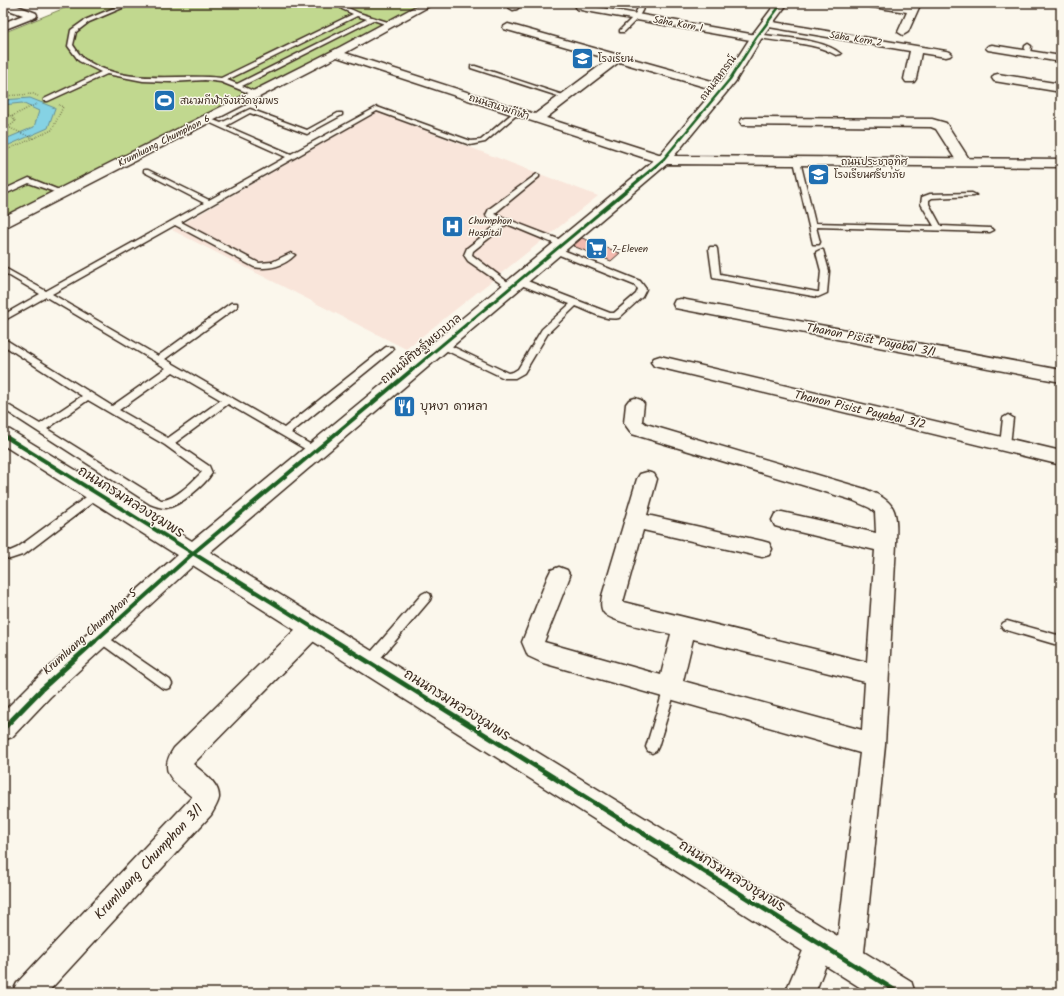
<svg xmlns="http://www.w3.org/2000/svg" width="1064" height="996" viewBox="0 0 1064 996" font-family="Kalam,'Playpen Sans Thai',sans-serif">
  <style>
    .built { fill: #f9e5da }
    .green { fill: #c1d88f; stroke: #7e8156 }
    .water { fill: #85d2e4; stroke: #678f95 }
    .building { fill: #f4baaf; stroke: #3b2a1e }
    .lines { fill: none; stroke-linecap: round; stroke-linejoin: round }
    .lane-casing { stroke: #3b2a1e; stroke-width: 3 }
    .street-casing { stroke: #3b2a1e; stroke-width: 3 }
    .secondary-casing { stroke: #3b2a1e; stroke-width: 3 }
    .path { stroke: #3b2a1e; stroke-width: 1.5; stroke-dasharray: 0.5 2; stroke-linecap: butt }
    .lane { fill: #fbf7ec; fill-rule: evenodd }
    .street { fill: #fbf7ec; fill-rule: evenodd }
    .secondary { fill: #fbf7ec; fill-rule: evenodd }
    .cycleway-far3-casing { stroke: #fbf7ec; stroke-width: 4 }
    .cycleway-far2-casing { stroke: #fbf7ec; stroke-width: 5 }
    .cycleway-far1-casing { stroke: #fbf7ec; stroke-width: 6 }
    .cycleway-casing { stroke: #fbf7ec; stroke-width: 8 }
    .cycleway-far3 { stroke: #1b5e20; stroke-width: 2.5 }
    .cycleway-far2 { stroke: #1b5e20; stroke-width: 3 }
    .cycleway-far1 { stroke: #1b5e20; stroke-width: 4 }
    .cycleway { stroke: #1b5e20; stroke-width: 5 }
    .labels { text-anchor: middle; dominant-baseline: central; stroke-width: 3; stroke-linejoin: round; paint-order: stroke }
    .far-street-label { font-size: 10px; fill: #3b2a1e; stroke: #fbf7ec }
    .far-poi-label { font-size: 10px; fill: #3b2a1e; stroke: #fbf7ec; text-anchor: start }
    .street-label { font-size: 12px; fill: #3b2a1e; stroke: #fbf7ec }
    .poi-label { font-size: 12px; fill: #3b2a1e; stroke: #fbf7ec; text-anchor: start }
    .near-street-label { font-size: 14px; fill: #3b2a1e; stroke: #fbf7ec }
  </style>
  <rect width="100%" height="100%" fill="#fbf7ec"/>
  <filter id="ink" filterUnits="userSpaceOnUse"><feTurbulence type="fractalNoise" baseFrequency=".025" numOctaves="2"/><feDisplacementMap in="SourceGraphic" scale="8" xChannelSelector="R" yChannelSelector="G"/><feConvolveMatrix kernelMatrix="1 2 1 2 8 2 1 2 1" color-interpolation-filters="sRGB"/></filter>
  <g filter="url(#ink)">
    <!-- built -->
    <polygon class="built" points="377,112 598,196 406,349 172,230"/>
    <!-- green -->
    <polygon class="green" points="77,3 430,3 3,223 3,33"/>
    <!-- water -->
    <polygon class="water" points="30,98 55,108 48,128 9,145 3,146 3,140 34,127 39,111 22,103 3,105 3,100"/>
    <!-- building -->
    <polygon class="building" points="582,238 620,253 611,261 573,246"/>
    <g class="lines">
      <defs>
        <g id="lane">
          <path d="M126,3H134L89,22L76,32L73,45C76,49 80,56 84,59C127,87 175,73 221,78L353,14L342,9L339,3H345L346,7L359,13L394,24L391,26L373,20L242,86L258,93V95L256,96L221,82L205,80L171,82L143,81L107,74L48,101H44V99L101,72L79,61L68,46L71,30L85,20ZM357,16L367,19L237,84L227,80Z"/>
          <polygon points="639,6 644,7 638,18 624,32 620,32 620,30 634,16"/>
          <path d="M757,34C780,38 823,38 841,54L836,55C812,41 782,43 755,37V35Z"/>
          <polygon points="1028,44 1031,46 1030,54 1027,56 1024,54 1025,46"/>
          <polygon points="471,66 475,66 569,97 564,98 471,68"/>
          <path d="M377,107L471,141L481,140L515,111L520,112L485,142L470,145L377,111L181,222L259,263L272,262L291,253L295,255C284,266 269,270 254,267L175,225L52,294L158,356L231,303H237V307L165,359L284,428L386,347H392L393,349L392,351L291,433L318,449L320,451L318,453H312L228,404L175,443L209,466L212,473C205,485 180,506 166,508C161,508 155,506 150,504L3,409V402L40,424L82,396L3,345V338L112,406L166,368L46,297L3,321V315L40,294L3,272V267L46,291L204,203L144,172V170H148L209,200L286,157L204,120V118H208L221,123L250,109L307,130L338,113H342V115L307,134L250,113L226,126L291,154ZM173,372L221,400L168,438L119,410ZM88,400L165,445L202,472C193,481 174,501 161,500L47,429Z"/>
          <polygon points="797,159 800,161 815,223 934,226 921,204 922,197 930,194 972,193 976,195 974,196 932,198 929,200 929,204 941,226 990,228 994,230 990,232 816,227 820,242 819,244 813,244 794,161"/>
          <polygon points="537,174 539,175 539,177 494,214 566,242 566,246 560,246 507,224 473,251 472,255 513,286 514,288 510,290 468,261 464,255 467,248 501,222 487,217 486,215 489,209"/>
          <polygon points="29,178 64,192 66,193 62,195 60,194 29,183 3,195 3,190"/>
          <polygon points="710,247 716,247 717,249 720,274 817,292 819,292 821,271 816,252 820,250 823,250 829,271 827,293 818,297 713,278 709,249"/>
          <path d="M552,248H558L640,281L646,289L642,297L619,318C605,321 589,311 576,306L548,333L524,373L515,378H504L439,347L438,345L439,343H445L508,373L513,372L518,369L542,329L570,304L516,283V279H522L610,313H614L636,294L638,289L634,285L552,252Z"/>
          <polygon points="1008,415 1013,418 1010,445 1005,448 1000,445 1003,418"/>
          <polygon points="97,489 101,490 102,493 101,496 25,554 10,559 3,557 3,548 10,551 17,548"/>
          <polygon points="426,592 430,594 431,597 430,600 373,667 369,668 365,667 363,663 365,659 422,594"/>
          <polygon points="1007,621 1061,636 1061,646 1003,629 1001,626 1003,623"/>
          <polygon points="100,632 170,680 172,684 170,688 166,689 162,688 96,640 94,637 96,634"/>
          <polygon points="670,683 674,684 676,688 658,747 656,751 652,753 648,751 646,747 664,688 666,684"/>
        </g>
        <g id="street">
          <polygon points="3,3 10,3 36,13 37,15 36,17 3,30 3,23 23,15 3,8"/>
          <polygon points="422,3 435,3 345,53 535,114 609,59 504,29 503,27 508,24 726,85 728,88 726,91 722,92 619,62 546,118 668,157 670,160 668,163 663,164 337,57 8,226 3,227 3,217 340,47"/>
          <polygon points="512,3 523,3 517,9 513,10 508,7"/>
          <polygon points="576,3 587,3 586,5 756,35 762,38 756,41 586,11 577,9 575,5"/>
          <polygon points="860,3 887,3 909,6 911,3 921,3 908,32 903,35 898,32 907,12 865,6"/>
          <polygon points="767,21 946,51 950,52 952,54 950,56 946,57 921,53 916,79 914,82 906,82 904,79 910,51 763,26 762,24"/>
          <polygon points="992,45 1061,56 1061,62 988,50 986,48 988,46"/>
          <polygon points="998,74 1061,84 1061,92 994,81 992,78 994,75"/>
          <polygon points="746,118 932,119 946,123 971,162 969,165 959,165 936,129 931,127 742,125 740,122 742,119"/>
          <polygon points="681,299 1061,370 1061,382 675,308 673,304 675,300"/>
          <polygon points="660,356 1061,451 1061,465 654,366 651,362 654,358"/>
          <path d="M635,398L641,400L644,404L642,421L646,424L865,489C898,502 897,511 896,544L885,745L863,962L859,972L849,976L839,972L835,962L860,753L543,663L528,656L522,642L548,576L551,570L559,567L567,570L570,576L544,642L661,675L671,634C656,630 615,623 605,614C600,609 601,602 602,596L637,479L640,474L647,472L654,474L657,479L647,515L762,541L769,543L772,549L769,555L762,557L643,530L623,602L867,662L875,550L782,528L775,526L772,520L775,514L782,512L876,533L875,512L870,508L852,500L632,434L624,423L626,404L629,400ZM693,639L865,682L862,730L683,681Z"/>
          <polygon points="192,545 199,548 203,554 199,560 50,697 12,737 3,740 3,712 34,681 185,548"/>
          <path d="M312,618L320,621L323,628L320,635L193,764C202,772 220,783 219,798C218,803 214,810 211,815L47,993H12L17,983L192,797C174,781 157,773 174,748L304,621Z"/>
          <polygon points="820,930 830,934 834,944 815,993 785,993 810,934"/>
        </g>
        <polygon id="secondary" points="776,3 788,3 761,39 735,82 674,156 1061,159 1061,167 667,164 210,552 911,981 915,993 869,993 3,445 3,428 10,430 192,541 658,157 725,77 752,35"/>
      </defs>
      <!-- lane casing -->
      <use href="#lane" class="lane-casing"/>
      <!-- street casing -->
      <use href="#street" class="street-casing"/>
      <!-- secondary casing -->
      <use href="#secondary" class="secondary-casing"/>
      <!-- path -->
      <g class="path">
        <polyline points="3,96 33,94 38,96"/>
        <polyline points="3,114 12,116 15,121 13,124 3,129"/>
        <polyline points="12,116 37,104"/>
        <polyline points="8,127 32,138"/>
        <polyline points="3,150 9,149 52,130 63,107 59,105"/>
      </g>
      <!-- lane -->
      <use href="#lane" class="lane"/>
      <!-- street -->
      <use href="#street" class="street"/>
      <!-- secondary -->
      <use href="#secondary" class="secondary"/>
      <defs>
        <polyline id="cycleway-far3" points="662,161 730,79 756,38 782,3"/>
        <polyline id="cycleway-far2" points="412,370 663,160"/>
        <g id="cycleway-far1">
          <polyline points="3,435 336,642"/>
          <polyline points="94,642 192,554 413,369"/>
        </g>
        <g id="cycleway">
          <polyline points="335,641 899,993"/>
          <polyline points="3,729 42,689 95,641"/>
        </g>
      </defs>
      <!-- cycleway-far3 casing -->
      <use href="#cycleway-far3" class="cycleway-far3-casing"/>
      <!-- cycleway-far2 casing -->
      <use href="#cycleway-far2" class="cycleway-far2-casing"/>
      <!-- cycleway-far1 casing -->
      <use href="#cycleway-far1" class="cycleway-far1-casing"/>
      <!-- cycleway casing -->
      <use href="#cycleway" class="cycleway-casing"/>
      <!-- cycleway-far3 -->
      <use href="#cycleway-far3" class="cycleway-far3"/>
      <!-- cycleway-far2 -->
      <use href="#cycleway-far2" class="cycleway-far2"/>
      <!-- cycleway-far1 -->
      <use href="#cycleway-far1" class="cycleway-far1"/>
      <!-- cycleway -->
      <use href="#cycleway" class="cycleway"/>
    </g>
  </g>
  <!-- icons -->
  <defs>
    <symbol id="school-square" viewBox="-11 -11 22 22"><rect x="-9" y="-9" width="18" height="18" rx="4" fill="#1f6fb2" stroke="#fbf7ec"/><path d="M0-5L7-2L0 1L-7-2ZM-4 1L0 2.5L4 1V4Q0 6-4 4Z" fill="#fff"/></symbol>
    <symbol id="stadium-square" viewBox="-11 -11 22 22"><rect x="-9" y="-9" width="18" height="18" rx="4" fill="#1f6fb2" stroke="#fbf7ec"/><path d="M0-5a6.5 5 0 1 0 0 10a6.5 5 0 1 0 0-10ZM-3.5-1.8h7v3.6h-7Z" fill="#fff"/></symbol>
    <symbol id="hospital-square" viewBox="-11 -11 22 22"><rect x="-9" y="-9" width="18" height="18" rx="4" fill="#1f6fb2" stroke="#fbf7ec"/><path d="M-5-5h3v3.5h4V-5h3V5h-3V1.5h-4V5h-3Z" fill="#fff"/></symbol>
    <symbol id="supermarket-square" viewBox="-11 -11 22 22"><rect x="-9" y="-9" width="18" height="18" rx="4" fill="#1f6fb2" stroke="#fbf7ec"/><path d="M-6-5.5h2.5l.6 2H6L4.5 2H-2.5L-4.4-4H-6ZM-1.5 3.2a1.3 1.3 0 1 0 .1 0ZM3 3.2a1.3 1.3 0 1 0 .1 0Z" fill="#fff"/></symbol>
    <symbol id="restaurant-square" viewBox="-11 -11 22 22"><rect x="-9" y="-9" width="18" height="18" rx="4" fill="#1f6fb2" stroke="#fbf7ec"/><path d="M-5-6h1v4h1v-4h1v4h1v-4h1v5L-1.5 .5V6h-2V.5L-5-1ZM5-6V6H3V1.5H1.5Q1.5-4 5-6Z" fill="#fff"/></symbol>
  </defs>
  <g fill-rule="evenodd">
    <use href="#school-square" x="570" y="46" width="25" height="25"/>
    <use href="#stadium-square" x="152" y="88" width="25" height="25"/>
    <use href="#school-square" x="806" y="162" width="25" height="25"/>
    <use href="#hospital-square" x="440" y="214" width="25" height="25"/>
    <use href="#supermarket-square" x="584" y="236" width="25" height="25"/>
    <use href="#restaurant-square" x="392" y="394" width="25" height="25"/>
  </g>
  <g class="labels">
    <!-- far-street labels -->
    <g class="far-street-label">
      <text transform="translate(678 24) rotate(10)">Saha Korn 1</text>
      <text transform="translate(856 39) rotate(9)">Saha Korn 2</text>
      <text transform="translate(718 78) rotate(-53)">ถนนสหกรณ์</text>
      <text transform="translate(499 107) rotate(18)">ถนนสนามกีฬา</text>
      <text transform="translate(164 141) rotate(-27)">Krumluang Chumphon 6</text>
      <text x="874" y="162">ถนนประชาอุทิศ</text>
    </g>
    <!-- far-poi labels -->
    <g class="far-poi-label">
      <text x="598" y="59">โรงเรียน</text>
      <text x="180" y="101">สนามกีฬาจังหวัดชุมพร</text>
      <text x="834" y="175">โรงเรียนศรียาภัย</text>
      <text x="468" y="221">Chumphon<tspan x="468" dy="12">Hospital</tspan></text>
      <text x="612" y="249">7-Eleven</text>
    </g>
    <!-- street labels -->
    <g class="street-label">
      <text transform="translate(871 340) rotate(11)">Thanon Pisist Payabal 3/1</text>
      <text transform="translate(421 349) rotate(-40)">ถนนพิศิษฐ์พยาบาล</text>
      <text transform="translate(860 410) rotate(13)">Thanon Pisist Payabal 3/2</text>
      <text transform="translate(90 632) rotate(-42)">Krumluang Chumphon 5</text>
    </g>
    <!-- poi labels -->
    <g class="poi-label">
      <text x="420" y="406">บุหงา ดาหลา</text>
    </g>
    <!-- near-street labels -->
    <g class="near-street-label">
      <text transform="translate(131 502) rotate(32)">ถนนกรมหลวงชุมพร</text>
      <text transform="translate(457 705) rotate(32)">ถนนกรมหลวงชุมพร</text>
      <text transform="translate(149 862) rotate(-47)">Krumluang Chumphon 3/1</text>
      <text transform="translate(732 876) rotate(32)">ถนนกรมหลวงชุมพร</text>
    </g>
  </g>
  <!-- margin -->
  <rect width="1064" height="996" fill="none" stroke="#fbf7ec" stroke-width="16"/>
  <rect x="8" y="8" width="1048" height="980" fill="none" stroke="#3b2a1e" stroke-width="1.5" filter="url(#ink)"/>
</svg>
